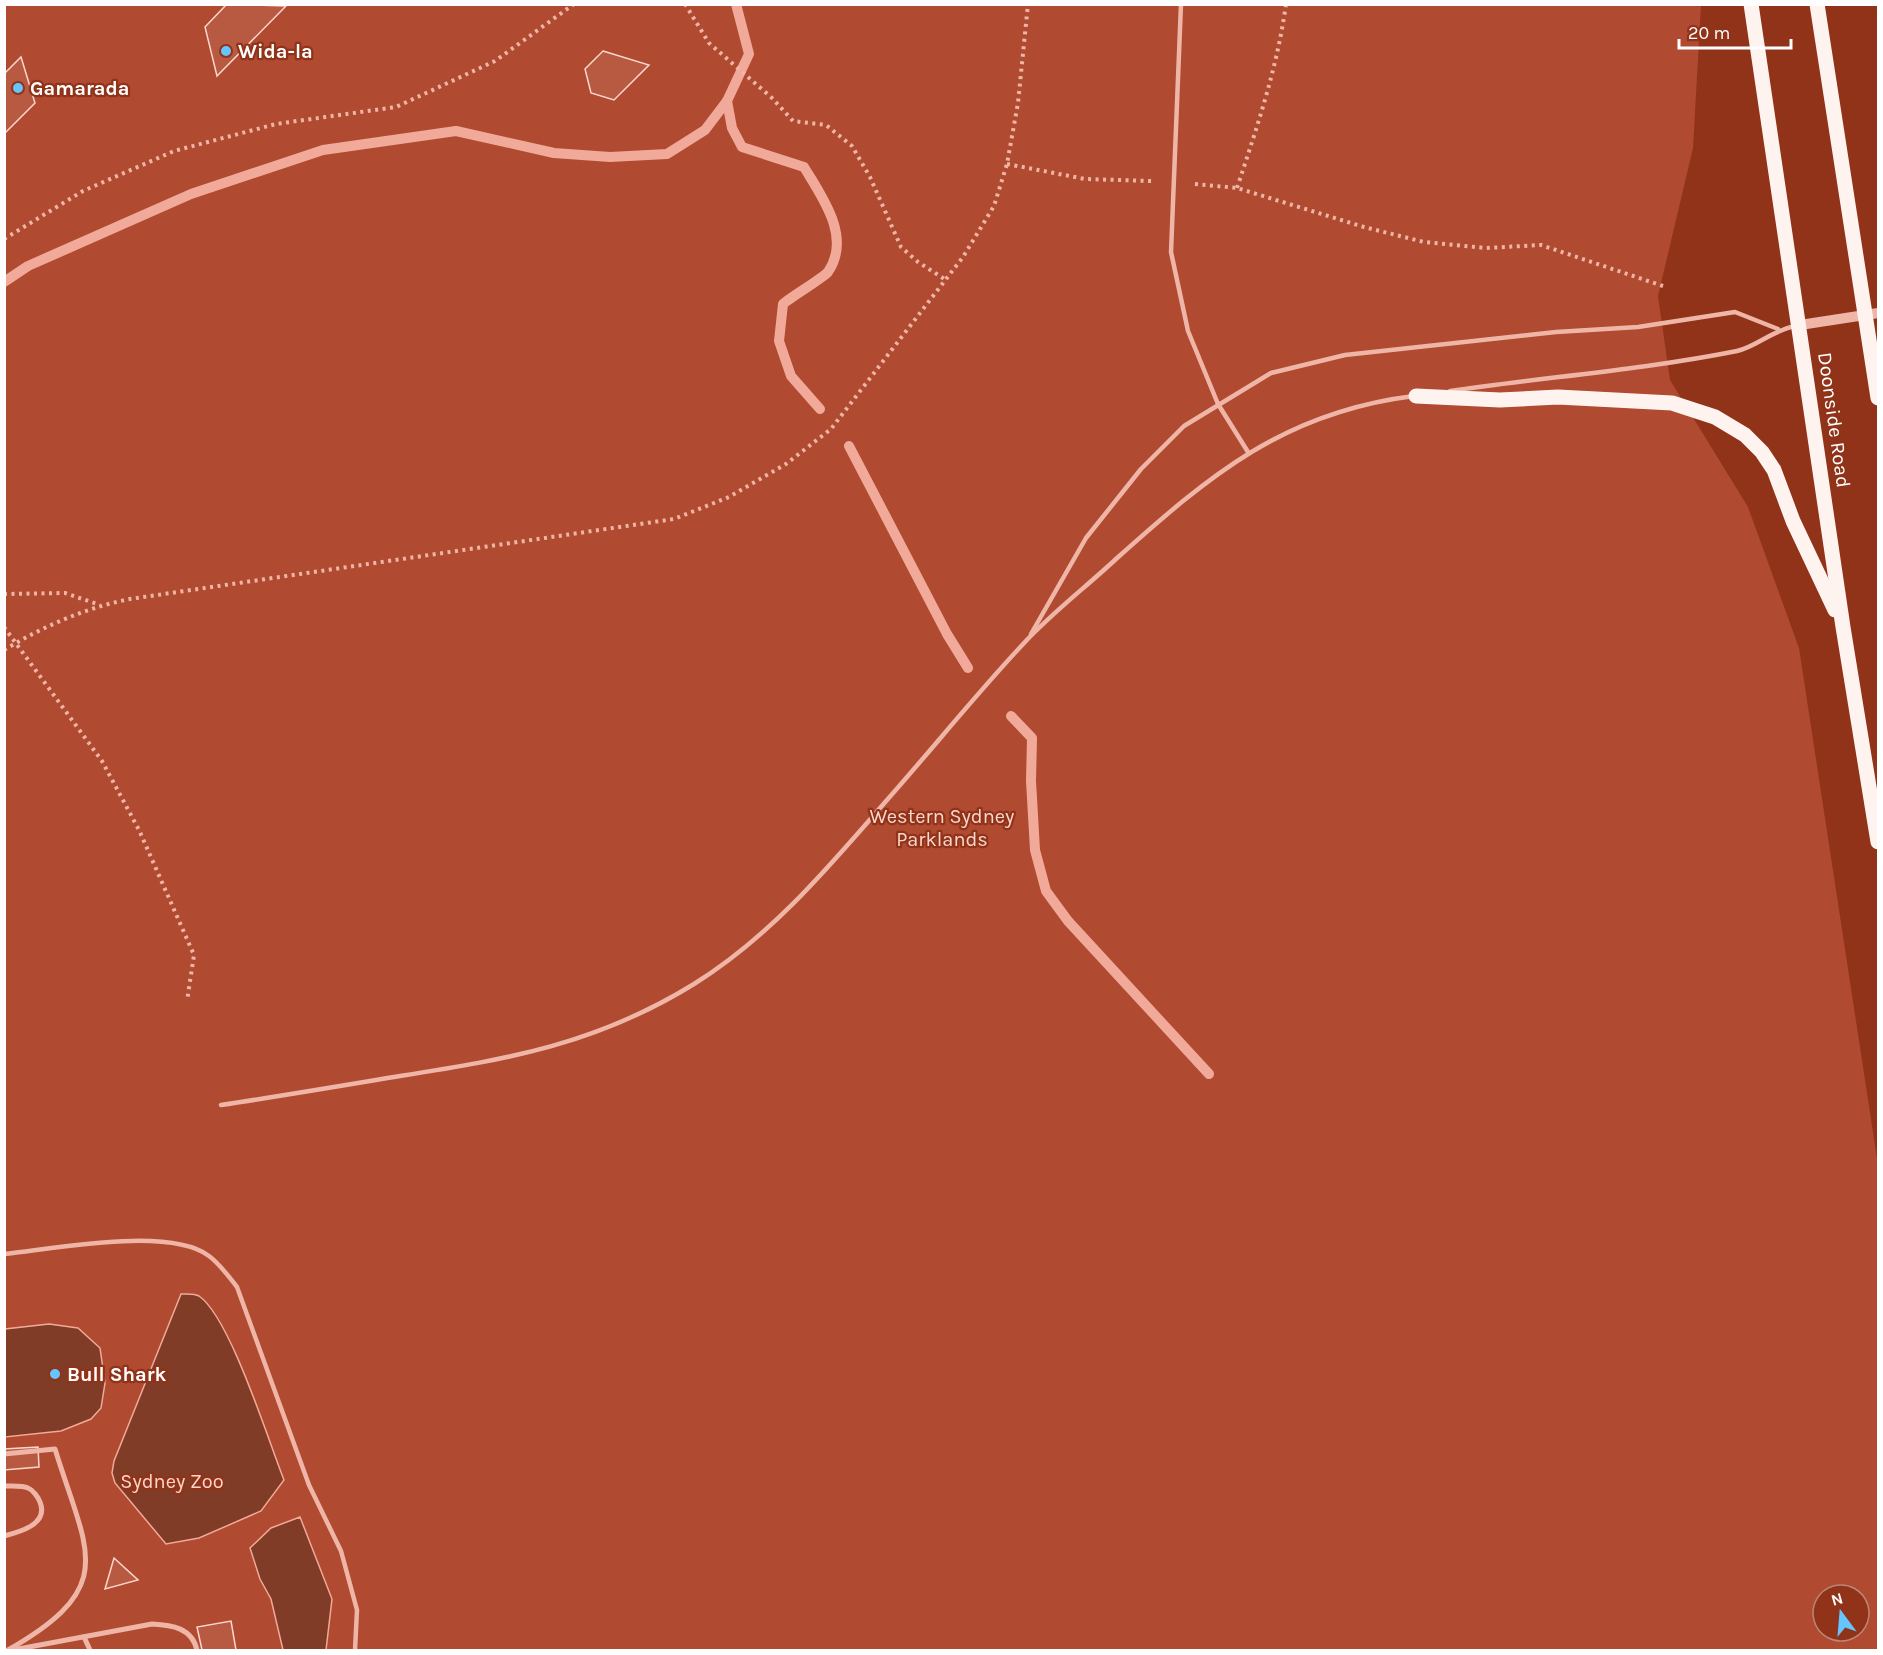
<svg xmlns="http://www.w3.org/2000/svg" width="1883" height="1655" viewBox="0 0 1883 1655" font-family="Karla,sans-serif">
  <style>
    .green { fill: #b04a30; fill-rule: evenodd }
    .water { fill: #803c27; stroke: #f1aa9a; stroke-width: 1.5 }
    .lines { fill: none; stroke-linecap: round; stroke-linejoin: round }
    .stream { stroke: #f1aa9a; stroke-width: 10 }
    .building { fill: #b85a42; stroke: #fbd6cd; stroke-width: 1.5 }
    .path { stroke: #efb6a7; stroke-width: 4; stroke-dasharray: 3 4.5; stroke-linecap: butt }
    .service { stroke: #efb6a7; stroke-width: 4.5 }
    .pedestrian { stroke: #efb6a7; stroke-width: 5 }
    .tertiary { stroke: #efb6a7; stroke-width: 10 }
    .primary { stroke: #fff3ef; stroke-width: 15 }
    .poi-dot { fill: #65c6ff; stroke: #903319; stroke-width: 2 }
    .labels { text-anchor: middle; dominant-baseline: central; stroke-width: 4.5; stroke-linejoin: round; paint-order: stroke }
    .poi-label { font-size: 20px; font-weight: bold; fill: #fff; stroke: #903319; text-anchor: start }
    .street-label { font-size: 20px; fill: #fff; stroke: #903319 }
    .park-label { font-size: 20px; fill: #fbd6cd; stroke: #903319 }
  </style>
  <rect width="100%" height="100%" fill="#903319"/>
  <!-- green -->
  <path class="green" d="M5,5H1701L1693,148L1658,296L1670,380L1748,507L1799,648L1878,1165V1650H5ZM1823,1595H1859V1631H1823Z"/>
  <!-- water -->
  <g class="water">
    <path d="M181,1294C187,1294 194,1293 199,1296C230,1317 268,1440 284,1480L261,1511L199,1538L166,1544L115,1483L112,1473L114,1461Z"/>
    <polygon points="49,1324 78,1328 100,1348 105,1383 101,1408 91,1419 61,1431 5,1437 5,1329"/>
    <polygon points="300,1517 332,1599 326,1650 283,1650 271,1599 260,1579 250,1548 271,1528"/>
  </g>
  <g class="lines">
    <!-- stream -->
    <g class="stream">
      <path d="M727,101L732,128L742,147L804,167C822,197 852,237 828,272C823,278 791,297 783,304L779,341L791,376L820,409"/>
      <polyline points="4,282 28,266 191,194 323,150 456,131 554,153 610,157 667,154 705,130 727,101 749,54 736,4"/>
      <polyline points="849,446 947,634 968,668"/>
      <polyline points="1011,716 1032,738 1031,781 1035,850 1046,891 1068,921 1209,1074"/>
    </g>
  </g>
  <!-- building -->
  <g class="building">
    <polygon points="227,4 286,6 217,76 205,27"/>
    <polygon points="603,51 649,65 614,100 591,93 585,69"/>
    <polygon points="21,57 35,103 4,134 4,74"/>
    <polygon points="38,1447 39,1467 4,1470 4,1449"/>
    <polygon points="114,1558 138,1580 105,1589"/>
    <polygon points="231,1621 236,1650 202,1650 197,1627"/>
  </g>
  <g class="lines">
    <!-- path -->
    <g class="path">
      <polyline points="685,4 709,43 772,98 793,121 826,125 852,146 870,177 901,247 918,262 946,280"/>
      <polyline points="1007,164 1085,179 1152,181"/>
      <polyline points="1195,184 1237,188 1364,227 1424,242 1486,248 1541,245 1663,286"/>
      <path d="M1237,188C1257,127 1277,69 1286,4"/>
      <polyline points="4,239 83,191 174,151 276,124 396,107 495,61 574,4"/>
      <polyline points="4,594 65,593 100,605"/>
      <polyline points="4,627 102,761 139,830 194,955 187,1001"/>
      <path d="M4,650C44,626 85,608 130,599L674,519L729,497L786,464L831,429L963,257L994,206L1007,164L1018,103L1028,4"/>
    </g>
    <!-- service -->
    <g class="service">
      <polyline points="1181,4 1171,252 1188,331 1218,404 1248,452"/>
      <path d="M1450,391C1545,377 1642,370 1737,351C1756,347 1771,331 1795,326"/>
      <polyline points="1031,634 1086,538 1141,469 1184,426 1271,373 1345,355 1556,332 1638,327 1735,312 1778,329"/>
      <path d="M221,1105C281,1096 340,1086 400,1076C509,1059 597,1044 694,984C770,937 829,867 887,800C933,748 977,693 1025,642C1053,612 1086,587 1116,559C1210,475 1284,412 1414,396"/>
      <path d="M4,1254C54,1249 169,1226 209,1256C220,1264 229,1277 237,1287L309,1485L341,1551L357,1610L355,1650"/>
    </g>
    <!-- pedestrian -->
    <g class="pedestrian">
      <path d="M4,1454L55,1449C87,1553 120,1586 8,1650"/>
      <path d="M4,1486C11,1486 22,1485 28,1488C33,1490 38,1497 40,1502C49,1524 20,1532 4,1536"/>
      <polyline points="84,1637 90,1650"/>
      <path d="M13,1650L152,1624C172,1625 192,1628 197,1650"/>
    </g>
    <!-- tertiary -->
    <polyline class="tertiary" points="1800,325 1878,313"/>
    <!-- primary -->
    <g class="primary">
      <polyline points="1751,4 1843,627 1878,842"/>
      <polyline points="1817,4 1878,398"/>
      <polyline points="1416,396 1500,400 1558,397 1672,403 1715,417 1745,435 1762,452 1774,470 1793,521 1835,610"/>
    </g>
  </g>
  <!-- markers -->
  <g class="poi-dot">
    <circle cx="226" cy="51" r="6"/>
    <circle cx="18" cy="88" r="6"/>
    <circle cx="55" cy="1374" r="6"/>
  </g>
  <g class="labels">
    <!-- poi labels -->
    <g class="poi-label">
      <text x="238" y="51">Wida-la</text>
      <text x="30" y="88">Gamarada</text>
      <text x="67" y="1374">Bull Shark</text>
    </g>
    <!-- street labels -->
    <g class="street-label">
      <text transform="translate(1834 420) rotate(82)">Doonside Road</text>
    </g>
    <!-- park labels -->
    <g class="park-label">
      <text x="942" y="816">Western Sydney<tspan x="942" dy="23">Parklands</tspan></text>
      <text x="172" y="1481">Sydney Zoo</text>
    </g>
  </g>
  <!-- border -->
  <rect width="1883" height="1655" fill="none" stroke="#ffffff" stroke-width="12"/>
  <!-- north arrow -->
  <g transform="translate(1841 1613) rotate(344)"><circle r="28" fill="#903319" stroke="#bc8575" stroke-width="1.5"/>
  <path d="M0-4.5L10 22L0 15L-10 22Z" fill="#65c6ff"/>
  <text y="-9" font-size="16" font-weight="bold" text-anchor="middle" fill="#ffffff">N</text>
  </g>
  <!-- scale -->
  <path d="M1679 39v9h112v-9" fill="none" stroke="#ffffff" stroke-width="3"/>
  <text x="1688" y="39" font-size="18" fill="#ffffff" stroke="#903319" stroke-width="4.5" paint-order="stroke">20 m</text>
</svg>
